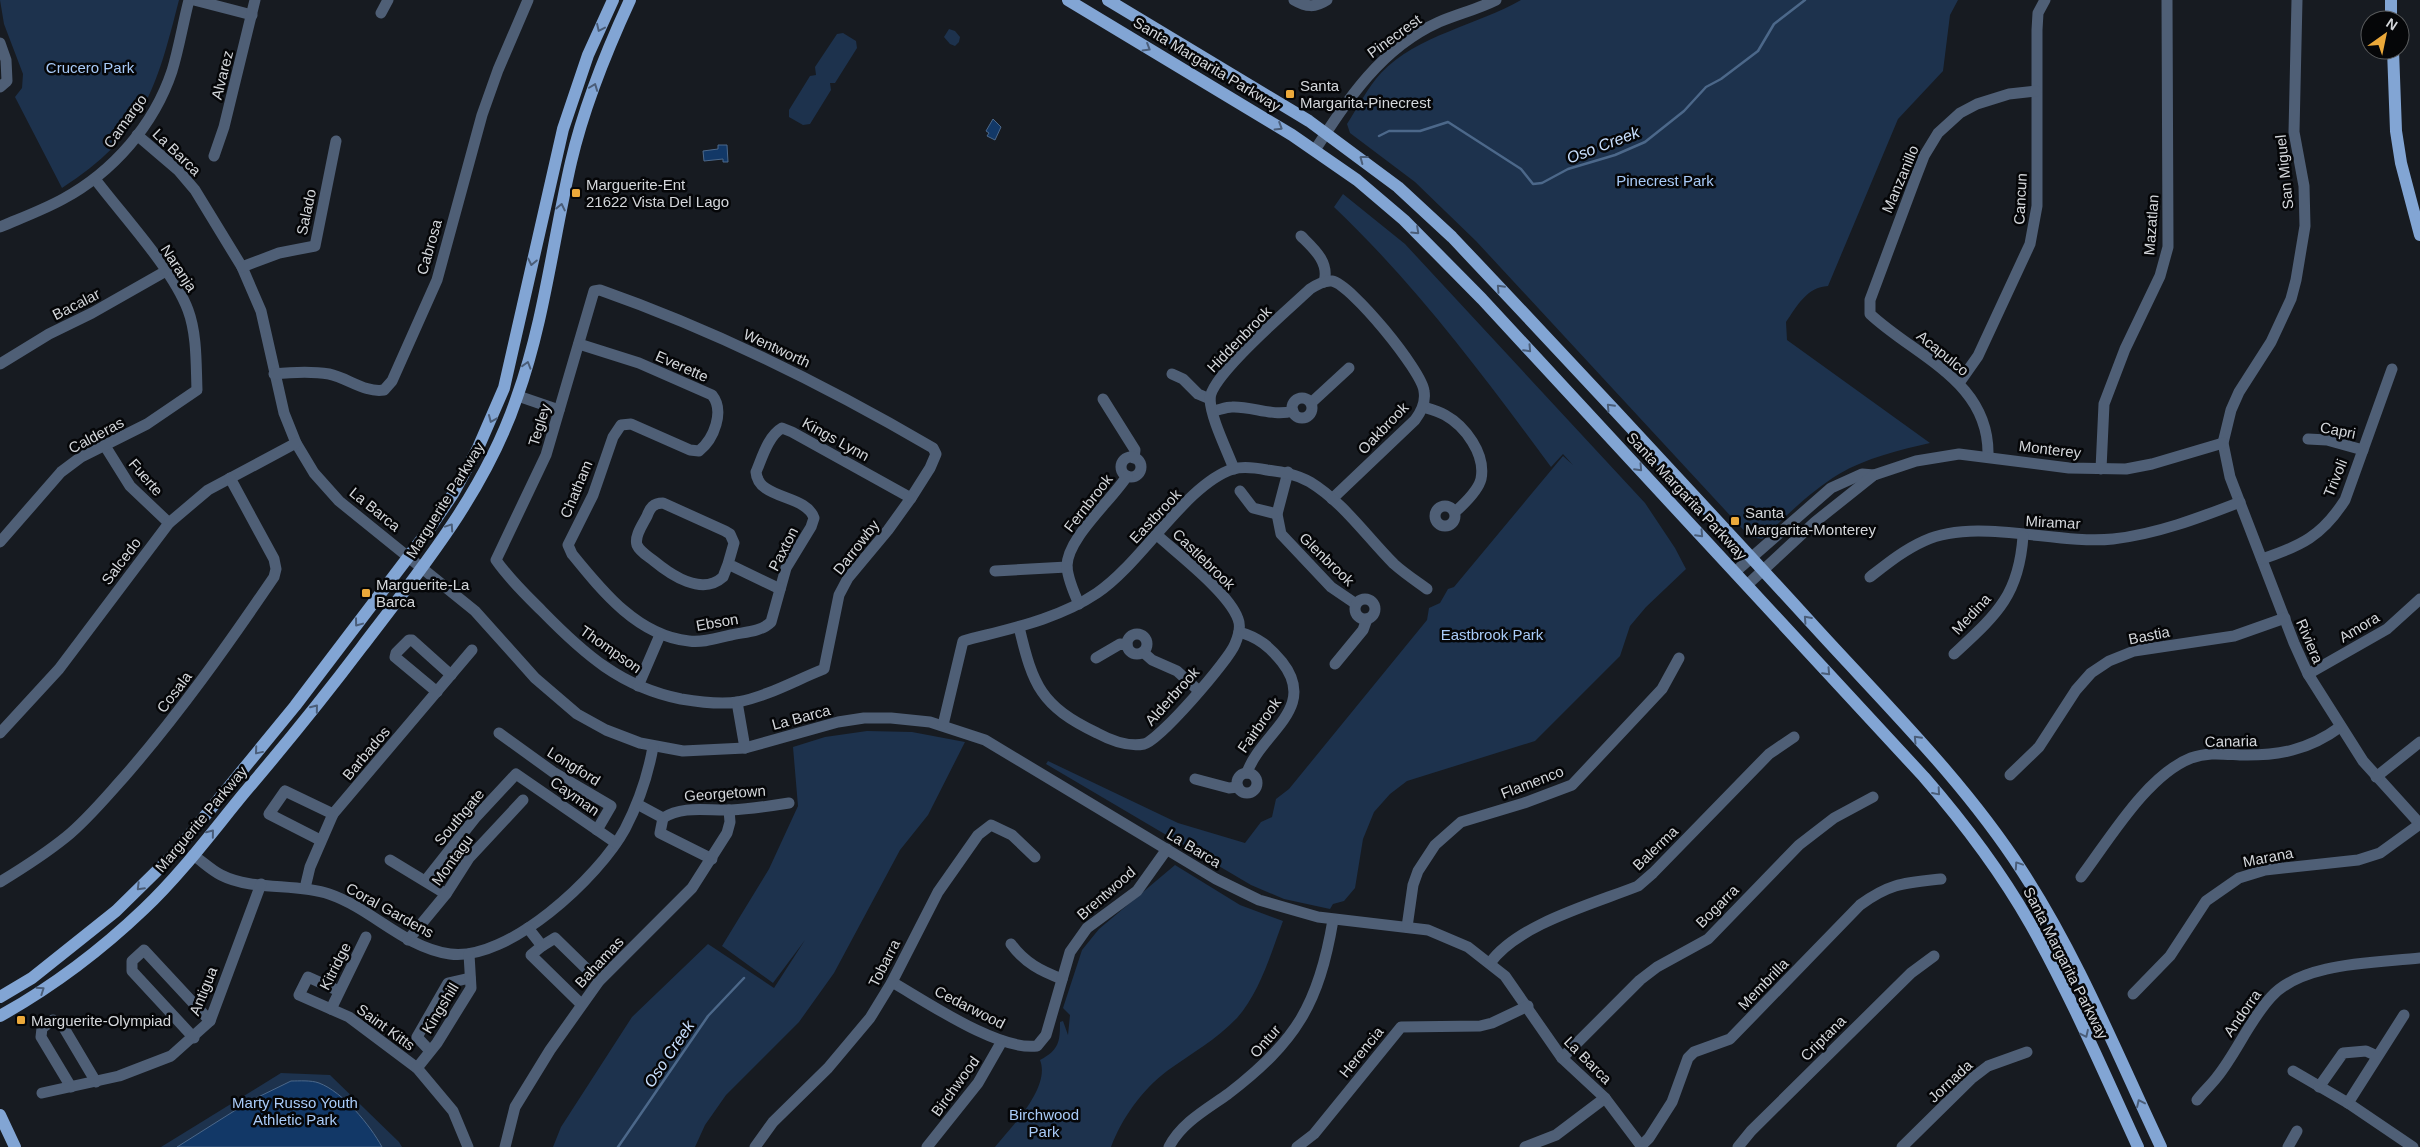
<svg xmlns="http://www.w3.org/2000/svg" width="2420" height="1147" viewBox="0 0 2420 1147" font-family="Arial,sans-serif">
  <style>
    .green { fill: #1d324d }
    .water { fill: #123867; stroke: #4c688a }
    .lines { fill: none; stroke-linecap: round; stroke-linejoin: round }
    .stream { stroke: #4c688a; stroke-width: 2.5 }
    .minor { stroke: #4f5f76; stroke-width: 11 }
    .major { stroke: #82a5d4; stroke-width: 12 }
    .oneway { stroke: #4a5d78 }
    .poi-dot { fill: #eca93a; stroke: #050608; stroke-width: 2 }
    .labels { text-anchor: middle; dominant-baseline: central; stroke-width: 5; stroke-linejoin: round; paint-order: stroke }
    .street-label { font-size: 15px; fill: #d4d7db; stroke: #050608 }
    .park-label { font-size: 15px; fill: #a9cbf8; stroke: #050608 }
    .poi-label { font-size: 15px; fill: #d4d7db; stroke: #050608; text-anchor: start }
    .water-label { font-size: 16px; font-style: italic; fill: #c9e0ff; stroke: #050608 }
  </style>
  <rect width="100%" height="100%" fill="#171b21"/>
  <!-- green -->
  <g class="green">
    <path d="M0,0H179C156,90 144,135 62,188L15,97L22,88L23,74L4,24Z"/>
    <path d="M1521,0H1958L1950,15L1943,71L1898,119L1828,286C1807,287 1797,306 1786,322L1787,340L1930,443C1899,450 1866,458 1839,474C1811,491 1786,516 1762,539L1750,537L1476,241L1415,182L1350,133L1347,124C1358,107 1368,87 1381,73C1417,35 1478,25 1521,0Z"/>
    <polygon points="949,29 955,31 960,37 959,42 955,46 950,44 944,37"/>
    <polygon points="843,33 856,41 857,48 835,83 830,83 831,90 810,124 803,125 789,117 789,110 810,76 816,75 815,67 837,34"/>
    <path d="M1343,194L1405,244L1645,503L1675,548L1686,569L1646,607L1630,626L1620,656L1535,741L1407,781L1390,794L1374,812L1363,839L1355,888L1344,901L1333,904L1330,909L1284,899L1251,885L1046,764L1048,761L1178,823L1245,843L1261,822L1272,817L1276,799L1289,789L1427,620L1429,608L1440,603L1448,589L1454,587L1563,456L1573,465L1563,454L1551,467C1484,376 1416,285 1334,207Z"/>
    <polygon points="867,731 912,732 965,742 928,815 900,850 834,973 799,1022 726,1095 705,1125 695,1147 553,1147 561,1127 632,1017 708,944 774,988 805,940 773,983 722,946 769,869 798,806 793,747 825,737"/>
    <path d="M1175,865L1240,905L1283,921C1271,953 1260,992 1237,1018C1216,1040 1192,1053 1167,1071C1142,1090 1122,1118 1111,1147H995C1011,1127 1051,1088 1040,1060C1059,1050 1060,1042 1060,1022L1063,1021L1068,1035L1070,1015L1063,1008L1082,950L1099,929Z"/>
    <polygon points="281,1073 330,1075 399,1142 402,1147 161,1147"/>
  </g>
  <!-- water -->
  <g class="water">
    <polygon points="993,119 1001,127 995,140 987,136 989,133 986,131"/>
    <polygon points="718,145 727,145 728,162 723,162 723,159 704,161 703,151 718,149"/>
    <path d="M291,1081C299,1081 311,1080 319,1083C343,1092 370,1125 382,1147H177L250,1101Z"/>
  </g>
  <g class="lines">
    <!-- stream -->
    <g class="stream">
      <polyline points="1379,136 1389,131 1420,131 1448,122 1521,169 1533,184 1542,183 1568,169 1615,155 1645,142 1684,111 1706,87 1721,79 1758,51 1774,24 1805,0"/>
      <polyline points="618,1147 708,1016 744,978"/>
    </g>
    <!-- minor -->
    <g class="minor">
      <polyline points="194,0 252,15"/>
      <path d="M1294,0C1306,7 1315,8 1327,0"/>
      <polyline points="2297,0 2294,132 2304,186 2305,226 2296,280 2291,299 2271,342 2239,392 2231,410 2223,443 2230,477 2294,643 2308,674 2363,761 2420,824"/>
      <polyline points="381,13 388,0"/>
      <polyline points="0,43 6,60 7,81 0,87"/>
      <polyline points="137,135 178,170 195,190 242,267 261,311 284,413 296,443 314,473 339,501 475,611 535,678 577,714 606,730 640,743 683,751 745,748 838,722 864,718 891,718 930,722 985,740 1216,879 1259,900 1318,917 1428,930 1468,947 1505,976 1562,1058 1605,1098 1642,1147"/>
      <path d="M1315,150C1348,99 1381,48 1439,22C1458,14 1478,9 1496,0"/>
      <polyline points="214,156 224,127 255,0"/>
      <path d="M0,227C21,218 43,210 63,199C113,172 154,125 172,71C179,48 183,23 189,0"/>
      <path d="M1301,236C1313,248 1330,262 1324,282"/>
      <polyline points="242,267 279,253 315,246 336,141"/>
      <path d="M600,290C717,331 827,386 933,448L936,454L930,468L911,498L888,530L848,578L839,595L824,669C796,680 768,696 738,702C720,705 699,702 681,699C621,687 584,654 542,611C526,595 509,579 496,560L546,455L594,291Z"/>
      <path d="M579,344L639,363L712,395C725,411 714,439 699,451L690,450L631,424L621,425L613,437L593,495L568,545L572,554C602,591 638,636 689,641C703,643 717,638 731,635C744,632 761,632 771,622L786,568L811,527L814,518C806,494 758,500 756,472C762,458 768,436 782,428L792,432L911,498"/>
      <polyline points="0,364 49,334 92,313 166,271"/>
      <path d="M274,374C293,372 311,371 329,374C348,378 365,393 384,390L392,381L437,280L482,115L498,70L528,0"/>
      <polyline points="1172,374 1183,379 1198,394 1210,399"/>
      <polyline points="1959,383 1978,356 2030,244 2037,206 2037,30 2038,13 2045,0"/>
      <polyline points="518,396 559,410"/>
      <circle cx="1302" cy="408" r="10"/>
      <polyline points="1103,399 1135,450 1134,458"/>
      <polyline points="1311,403 1349,368"/>
      <path d="M1423,407C1430,409 1438,411 1445,415C1465,426 1486,454 1481,479C1478,491 1464,504 1455,512"/>
      <path d="M1213,411C1219,410 1226,407 1232,407C1252,406 1273,417 1293,411"/>
      <polyline points="2308,439 2327,440 2363,450"/>
      <polyline points="105,446 130,486 169,523"/>
      <path d="M1988,456C1990,381 1916,357 1870,314V300L1914,182L1924,156L1938,133L1960,113L1977,104L2009,94L2036,91"/>
      <circle cx="1131" cy="467" r="10"/>
      <path d="M1234,469C1227,450 1211,419 1210,399C1210,376 1290,308 1310,289C1316,285 1324,280 1332,281C1351,284 1422,371 1424,391C1426,402 1421,412 1415,420L1332,499"/>
      <polyline points="2101,469 2104,404 2125,349 2160,276 2168,247 2167,0"/>
      <polyline points="1288,472 1277,514 1281,534 1331,587 1356,604"/>
      <polyline points="1240,491 1253,508 1277,514"/>
      <circle cx="1445" cy="516" r="10"/>
      <path d="M0,542L61,472L81,457L147,424L197,390C196,364 197,334 188,310C172,268 123,216 95,179"/>
      <path d="M2262,559C2301,546 2322,536 2345,500L2392,369"/>
      <path d="M728,564L723,577C702,596 671,575 654,561C648,556 640,552 637,545C634,536 643,524 647,516C650,508 653,503 663,503L725,531L730,534L734,543L728,564L780,589"/>
      <polyline points="995,571 1067,567"/>
      <polyline points="1735,572 1831,488 1862,474 1874,475"/>
      <path d="M1870,577C1888,563 1904,550 1924,541C1976,517 2056,545 2113,539C2157,534 2199,518 2240,502"/>
      <polyline points="1747,585 1815,522 1874,475 1916,461 1959,454 2069,468 2126,469 2152,464 2223,443"/>
      <circle cx="1365" cy="609" r="10"/>
      <path d="M1079,604C1074,593 1068,579 1067,567C1066,539 1112,500 1127,476"/>
      <path d="M1019,627C1033,686 1041,706 1097,733C1110,740 1129,747 1144,744C1159,741 1229,660 1235,644C1238,637 1241,626 1238,619C1229,593 1178,554 1157,535"/>
      <path d="M1239,632C1258,637 1270,647 1282,662C1319,709 1260,733 1247,773"/>
      <circle cx="1137" cy="644" r="10"/>
      <polyline points="1143,652 1152,660 1177,671 1199,691"/>
      <path d="M1954,654C1996,615 2019,596 2023,536"/>
      <polyline points="1096,658 1120,644 1127,645"/>
      <polyline points="1335,664 1363,630 1367,619"/>
      <polyline points="2308,674 2387,629 2420,599"/>
      <polyline points="638,686 660,635"/>
      <polyline points="437,692 395,657 396,653 409,640 412,640 451,675"/>
      <polyline points="737,702 745,748"/>
      <path d="M943,725L963,641C1008,629 1057,620 1097,593C1142,563 1186,484 1233,469C1243,466 1257,468 1267,470C1282,472 1296,474 1310,482C1343,502 1367,537 1394,564C1404,573 1416,581 1427,589"/>
      <polyline points="0,733 59,669 169,523 208,490 296,443"/>
      <polyline points="499,733 553,772 611,806 597,830"/>
      <circle cx="1247" cy="783" r="10"/>
      <polyline points="2010,775 2039,747 2076,690 2091,673 2109,661 2134,651 2234,636 2285,618"/>
      <polyline points="2376,777 2420,742"/>
      <polyline points="1195,779 1229,788 1238,787"/>
      <path d="M637,804L663,818C683,805 708,811 731,810C750,809 770,806 789,803"/>
      <polyline points="663,818 660,833 712,859"/>
      <polyline points="320,840 269,814 285,791 333,814"/>
      <path d="M193,855C202,861 211,870 221,875C252,891 296,883 329,894C373,909 403,947 450,954C508,962 599,877 625,829C638,804 648,775 653,747"/>
      <polyline points="390,860 446,894"/>
      <path d="M2081,877C2109,840 2147,775 2191,758C2207,752 2222,754 2240,755C2278,756 2309,750 2340,727"/>
      <polyline points="426,880 475,818 516,774 616,843"/>
      <path d="M0,882C23,868 45,854 66,837C87,820 105,798 124,777C179,714 227,646 274,577L276,569L274,559L230,478"/>
      <polyline points="305,888 310,867 333,814 472,650"/>
      <polyline points="1407,927 1413,885 1418,871 1435,845 1461,822 1524,803 1572,785 1662,689 1679,658"/>
      <polyline points="528,928 542,946 531,955 581,1004"/>
      <polyline points="408,940 446,894 469,858 523,800"/>
      <path d="M1011,944C1025,963 1041,971 1062,979"/>
      <polyline points="542,946 555,938 599,981"/>
      <path d="M1490,963C1518,924 1593,904 1638,886L1653,873L1769,754L1794,737"/>
      <path d="M892,982C927,1002 998,1051 1037,1046L1046,1035L1070,952L1087,928L1137,891L1167,849"/>
      <polyline points="339,991 308,977 299,995 349,1017 417,1068 453,1111 468,1147"/>
      <polyline points="2133,994 2170,956 2206,901 2239,878 2265,870 2358,860 2380,853 2420,824"/>
      <polyline points="331,1009 366,937"/>
      <polyline points="194,1038 132,971 132,961 144,950 210,1021"/>
      <polyline points="430,1051 417,1037 448,983 470,978"/>
      <polyline points="1562,1058 1640,980 1657,967 1708,939 1799,845 1834,818 1873,797"/>
      <polyline points="417,1068 437,1043 471,988 469,954"/>
      <polyline points="2293,1071 2348,1103 2413,1147"/>
      <polyline points="71,1087 41,1037 42,1028 53,1020 61,1023 96,1082"/>
      <polyline points="2319,1087 2343,1053 2366,1051 2377,1056"/>
      <polyline points="42,1093 119,1076 171,1056 210,1021 261,884"/>
      <path d="M2197,1100C2203,1092 2211,1085 2217,1077C2237,1052 2249,1021 2271,997C2302,962 2376,963 2420,958"/>
      <polyline points="2348,1103 2404,1015"/>
      <path d="M1641,1146L1649,1138L1672,1102L1688,1058L1694,1052L1730,1039L1860,905C1890,883 1904,883 1941,879"/>
      <polyline points="505,1147 515,1107 550,1050 599,981 692,888 727,833 730,822 729,810"/>
      <polyline points="755,1147 773,1122 828,1068 870,1018 892,982 938,892 978,835 991,825 1012,835 1035,857"/>
      <polyline points="927,1147 978,1083 1002,1041"/>
      <path d="M1169,1147C1181,1123 1207,1109 1228,1094C1296,1042 1319,1004 1333,920"/>
      <polyline points="1297,1147 1314,1134 1401,1027 1480,1026 1492,1023 1528,1006"/>
      <polyline points="1525,1147 1556,1135 1605,1098"/>
      <polyline points="1738,1147 1751,1131 1911,973 1934,956"/>
      <polyline points="1902,1147 1971,1079 1988,1066 2027,1052"/>
      <polyline points="2288,1147 2297,1131"/>
    </g>
    <!-- major -->
    <g class="major">
      <path d="M1068,0L1292,135L1357,180L1404,220L1482,299L1924,777C1964,823 2001,872 2031,925C2071,996 2104,1073 2138,1147"/>
      <path d="M1108,0L1309,121L1398,187L1452,237C1574,366 1695,496 1814,626C1886,705 1964,781 2022,871C2078,957 2117,1054 2161,1147"/>
      <polyline points="2391,0 2391,20"/>
      <polyline points="2393,50 2396,131 2401,163 2420,235"/>
      <polyline points="0,997 32,978 116,911 173,855 295,706 428,531 453,494 478,448 504,388 563,129 588,55 613,0"/>
      <path d="M0,1016C52,987 101,950 144,909C181,874 212,832 245,792C285,745 324,697 361,648C421,569 485,492 517,397C544,322 553,240 571,162C584,106 606,52 630,0"/>
      <polyline points="0,1115 15,1147"/>
    </g>
  </g>
  <!-- one-way arrows -->
  <defs><path id="oneway-chevron" d="M-2-3.5L2.5 0L-2 3.5" fill="none" stroke-width="1.6" stroke-linecap="round" stroke-linejoin="round" transform="scale(1.25)"/></defs>
  <g class="oneway">
    <use href="#oneway-chevron" transform="translate(600 28) rotate(115)"/>
    <use href="#oneway-chevron" transform="translate(1147 48) rotate(31)"/>
    <use href="#oneway-chevron" transform="translate(594 87) rotate(-69)"/>
    <use href="#oneway-chevron" transform="translate(1279 127) rotate(32)"/>
    <use href="#oneway-chevron" transform="translate(1363 159) rotate(-143)"/>
    <use href="#oneway-chevron" transform="translate(561 207) rotate(-78)"/>
    <use href="#oneway-chevron" transform="translate(1416 231) rotate(43)"/>
    <use href="#oneway-chevron" transform="translate(532 262) rotate(102)"/>
    <use href="#oneway-chevron" transform="translate(1500 288) rotate(-133)"/>
    <use href="#oneway-chevron" transform="translate(1528 349) rotate(47)"/>
    <use href="#oneway-chevron" transform="translate(527 365) rotate(-73)"/>
    <use href="#oneway-chevron" transform="translate(1610 407) rotate(-133)"/>
    <use href="#oneway-chevron" transform="translate(492 419) rotate(113)"/>
    <use href="#oneway-chevron" transform="translate(1639 468) rotate(47)"/>
    <use href="#oneway-chevron" transform="translate(450 527) rotate(-56)"/>
    <use href="#oneway-chevron" transform="translate(1700 534) rotate(47)"/>
    <use href="#oneway-chevron" transform="translate(1807 619) rotate(-132)"/>
    <use href="#oneway-chevron" transform="translate(358 623) rotate(127)"/>
    <use href="#oneway-chevron" transform="translate(1827 672) rotate(47)"/>
    <use href="#oneway-chevron" transform="translate(315 708) rotate(-51)"/>
    <use href="#oneway-chevron" transform="translate(1917 739) rotate(-133)"/>
    <use href="#oneway-chevron" transform="translate(258 751) rotate(130)"/>
    <use href="#oneway-chevron" transform="translate(1937 792) rotate(49)"/>
    <use href="#oneway-chevron" transform="translate(211 833) rotate(-51)"/>
    <use href="#oneway-chevron" transform="translate(2018 865) rotate(-124)"/>
    <use href="#oneway-chevron" transform="translate(140 887) rotate(135)"/>
    <use href="#oneway-chevron" transform="translate(41 990) rotate(-34)"/>
    <use href="#oneway-chevron" transform="translate(2085 1034) rotate(65)"/>
    <use href="#oneway-chevron" transform="translate(2140 1103) rotate(-115)"/>
  </g>
  <!-- markers -->
  <g class="poi-dot">
    <rect x="1285" y="89" width="10" height="10" rx="2.5"/>
    <rect x="571" y="188" width="10" height="10" rx="2.5"/>
    <rect x="1730" y="516" width="10" height="10" rx="2.5"/>
    <rect x="361" y="588" width="10" height="10" rx="2.5"/>
    <rect x="16" y="1015" width="10" height="10" rx="2.5"/>
  </g>
  <g class="labels">
    <!-- street labels -->
    <g class="street-label">
      <text transform="translate(1394 36) rotate(-36)">Pinecrest</text>
      <text transform="translate(1207 64) rotate(31)">Santa Margarita Parkway</text>
      <text transform="translate(222 75) rotate(-76)">Alvarez</text>
      <text transform="translate(125 121) rotate(-54)">Camargo</text>
      <text transform="translate(177 152) rotate(44)">La Barca</text>
      <text transform="translate(2284 172) rotate(-96)">San Miguel</text>
      <text transform="translate(1900 179) rotate(-67)">Manzanillo</text>
      <text transform="translate(2020 199) rotate(-87)">Cancun</text>
      <text transform="translate(306 212) rotate(-78)">Salado</text>
      <text transform="translate(2151 225) rotate(-86)">Mazatlan</text>
      <text transform="translate(429 247) rotate(-74)">Cabrosa</text>
      <text transform="translate(179 268) rotate(57)">Naranja</text>
      <text transform="translate(76 304) rotate(-27)">Bacalar</text>
      <text transform="translate(1239 339) rotate(-46)">Hiddenbrook</text>
      <text transform="translate(777 348) rotate(25)">Wentworth</text>
      <text transform="translate(1943 353) rotate(39)">Acapulco</text>
      <text transform="translate(682 366) rotate(24)">Everette</text>
      <text transform="translate(539 425) rotate(-73)">Tegley</text>
      <text transform="translate(1383 428) rotate(-46)">Oakbrook</text>
      <text transform="translate(2338 430) rotate(11)">Capri</text>
      <text transform="translate(96 435) rotate(-28)">Calderas</text>
      <text transform="translate(836 439) rotate(29)">Kings Lynn</text>
      <text transform="translate(2050 449) rotate(7)">Monterey</text>
      <text transform="translate(146 477) rotate(49)">Fuerte</text>
      <text transform="translate(2335 478) rotate(-68)">Trivoli</text>
      <text transform="translate(576 489) rotate(-67)">Chatham</text>
      <text transform="translate(1687 496) rotate(47)">Santa Margarita Parkway</text>
      <text transform="translate(445 500) rotate(-58)">Marguerite Parkway</text>
      <text transform="translate(1088 503) rotate(-52)">Fernbrook</text>
      <text transform="translate(375 509) rotate(39)">La Barca</text>
      <text transform="translate(1155 516) rotate(-47)">Eastbrook</text>
      <text transform="translate(2053 522) rotate(3)">Miramar</text>
      <text transform="translate(856 547) rotate(-52)">Darrowby</text>
      <text transform="translate(783 549) rotate(-63)">Paxton</text>
      <text transform="translate(1204 559) rotate(44)">Castlebrook</text>
      <text transform="translate(1327 559) rotate(44)">Glenbrook</text>
      <text transform="translate(121 561) rotate(-53)">Salcedo</text>
      <text transform="translate(1971 614) rotate(-47)">Medina</text>
      <text transform="translate(717 622) rotate(-10)">Ebson</text>
      <text transform="translate(2359 627) rotate(-31)">Amora</text>
      <text transform="translate(2149 635) rotate(-11)">Bastia</text>
      <text transform="translate(2310 641) rotate(67)">Riviera</text>
      <text transform="translate(611 649) rotate(35)">Thompson</text>
      <text transform="translate(174 692) rotate(-53)">Cosala</text>
      <text transform="translate(1172 696) rotate(-48)">Alderbrook</text>
      <text transform="translate(801 717) rotate(-15)">La Barca</text>
      <text transform="translate(1259 725) rotate(-55)">Fairbrook</text>
      <text transform="translate(2231 741) rotate(-1)">Canaria</text>
      <text transform="translate(366 753) rotate(-50)">Barbados</text>
      <text transform="translate(574 766) rotate(32)">Longford</text>
      <text transform="translate(1532 782) rotate(-21)">Flamenco</text>
      <text transform="translate(725 793) rotate(-4)">Georgetown</text>
      <text transform="translate(575 796) rotate(35)">Cayman</text>
      <text transform="translate(459 817) rotate(-50)">Southgate</text>
      <text transform="translate(201 819) rotate(-50)">Marguerite Parkway</text>
      <text transform="translate(1194 848) rotate(31)">La Barca</text>
      <text transform="translate(1655 848) rotate(-44)">Balerma</text>
      <text transform="translate(2268 857) rotate(-11)">Marana</text>
      <text transform="translate(452 860) rotate(-54)">Montagu</text>
      <text transform="translate(1106 893) rotate(-41)">Brentwood</text>
      <text transform="translate(1717 906) rotate(-45)">Bogarra</text>
      <text transform="translate(390 910) rotate(29)">Coral Gardens</text>
      <text transform="translate(599 962) rotate(-47)">Bahamas</text>
      <text transform="translate(884 963) rotate(-63)">Tobarra</text>
      <text transform="translate(2066 963) rotate(63)">Santa Margarita Parkway</text>
      <text transform="translate(335 966) rotate(-63)">Kitridge</text>
      <text transform="translate(1763 984) rotate(-46)">Membrilla</text>
      <text transform="translate(203 991) rotate(-68)">Antigua</text>
      <text transform="translate(970 1007) rotate(27)">Cedarwood</text>
      <text transform="translate(440 1008) rotate(-59)">Kingshill</text>
      <text transform="translate(2242 1013) rotate(-55)">Andorra</text>
      <text transform="translate(386 1027) rotate(36)">Saint Kitts</text>
      <text transform="translate(1823 1038) rotate(-45)">Criptana</text>
      <text transform="translate(1265 1041) rotate(-49)">Ontur</text>
      <text transform="translate(1361 1052) rotate(-51)">Herencia</text>
      <text transform="translate(1588 1060) rotate(45)">La Barca</text>
      <text transform="translate(1950 1081) rotate(-43)">Jornada</text>
      <text transform="translate(955 1086) rotate(-54)">Birchwood</text>
    </g>
    <!-- park labels -->
    <g class="park-label">
      <text x="90" y="67">Crucero Park</text>
      <text x="1665" y="180">Pinecrest Park</text>
      <text x="1492" y="634">Eastbrook Park</text>
      <text x="295" y="1102">Marty Russo Youth<tspan x="295" dy="17">Athletic Park</tspan></text>
      <text x="1044" y="1114">Birchwood<tspan x="1044" dy="17">Park</tspan></text>
    </g>
    <!-- poi labels -->
    <g class="poi-label">
      <text x="1300" y="85">Santa<tspan x="1300" dy="17">Margarita-Pinecrest</tspan></text>
      <text x="586" y="184">Marguerite-Ent<tspan x="586" dy="17">21622 Vista Del Lago</tspan></text>
      <text x="1745" y="512">Santa<tspan x="1745" dy="17">Margarita-Monterey</tspan></text>
      <text x="376" y="584">Marguerite-La<tspan x="376" dy="17">Barca</tspan></text>
      <text x="31" y="1020">Marguerite-Olympiad</text>
    </g>
    <!-- water labels -->
    <g class="water-label">
      <text transform="translate(1603 145) rotate(-21)">Oso Creek</text>
      <text transform="translate(669 1054) rotate(-56)">Oso Creek</text>
    </g>
  </g>
  <!-- north arrow -->
  <g transform="translate(2385 35) rotate(33)"><circle r="24" fill="#050608" stroke="#585a5c"/>
  <path d="M0-4L9 19L0 12L-9 19Z" fill="#eca93a"/>
  <text y="-8" font-size="14" font-weight="bold" text-anchor="middle" fill="#d4d7db">N</text>
  </g>
</svg>
